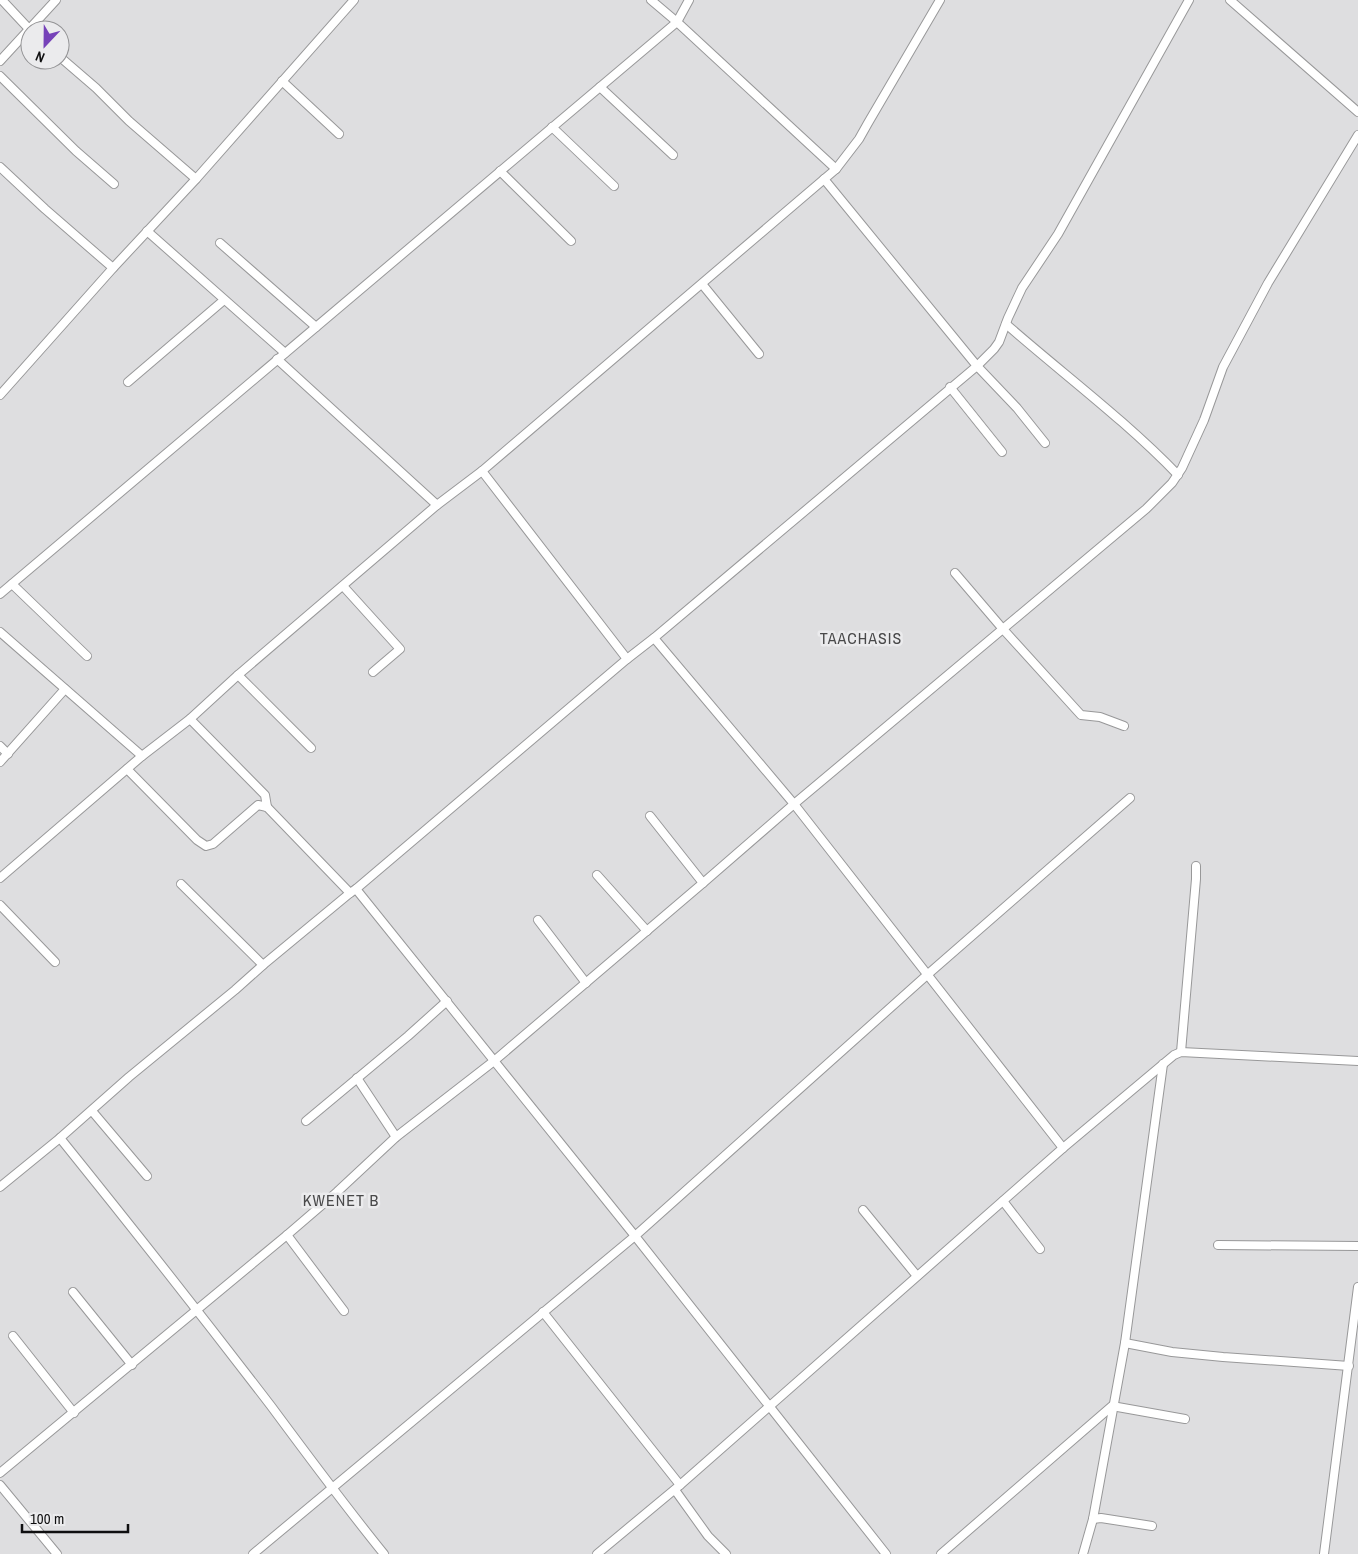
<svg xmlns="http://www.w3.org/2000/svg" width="1358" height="1554" viewBox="0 0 1358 1554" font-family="'Archivo Narrow',sans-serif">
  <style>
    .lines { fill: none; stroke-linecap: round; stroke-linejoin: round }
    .minor-casing { stroke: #989899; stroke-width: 10 }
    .minor { stroke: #fff; stroke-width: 8 }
    .labels { text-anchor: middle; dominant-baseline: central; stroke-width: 5; stroke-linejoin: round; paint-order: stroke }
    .quarter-label { font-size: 16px; letter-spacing: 1px; fill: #49494a; stroke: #ebebed }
  </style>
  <rect width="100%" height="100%" fill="#dedee0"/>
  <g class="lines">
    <defs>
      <g id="minor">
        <polyline points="2,0 30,30"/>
        <polyline points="651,0 677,22 836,169"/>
        <polyline points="1230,0 1358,112"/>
        <polyline points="60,57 96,88 129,121 196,179"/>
        <polyline points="0,61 56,0"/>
        <polyline points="0,76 76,151 114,184"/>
        <polyline points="282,81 339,134"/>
        <polyline points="600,87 673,155"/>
        <polyline points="552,127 614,186"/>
        <polyline points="0,167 45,209 113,268"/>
        <polyline points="500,171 571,241"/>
        <polyline points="824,179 977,366 1017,408 1045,443"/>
        <polyline points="147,231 285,353"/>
        <polyline points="220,243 316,327"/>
        <polyline points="702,284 759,354"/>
        <path d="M1006,324C1063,374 1125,420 1178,475"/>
        <polyline points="277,359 437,505"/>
        <polyline points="128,382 224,300"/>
        <polyline points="950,387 1002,452"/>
        <polyline points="0,395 113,268 196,179 354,0"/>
        <polyline points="482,471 627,659"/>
        <polyline points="955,573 1002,628 1081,715 1100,717 1124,726"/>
        <polyline points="12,584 87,656"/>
        <polyline points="343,586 400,649 373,672"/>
        <polyline points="0,594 677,22 689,0"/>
        <polyline points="0,632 142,756"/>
        <polyline points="654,638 794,804 1063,1148"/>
        <polyline points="238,675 311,748"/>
        <polyline points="190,719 265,795 267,807"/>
        <polyline points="0,746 8,754"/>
        <polyline points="0,762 65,689"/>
        <polyline points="127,769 197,840 206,846 213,844 258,805 267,807 350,893"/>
        <polyline points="650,816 703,883"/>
        <polyline points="597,875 647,931"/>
        <polyline points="0,878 142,756 190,719 238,675 437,505 482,471 836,169 859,139 868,123 940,0"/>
        <polyline points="181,884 263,965"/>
        <polyline points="356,889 635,1236 886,1554"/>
        <polyline points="0,905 55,962"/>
        <polyline points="538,920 586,983"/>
        <polyline points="1181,1052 1196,879 1196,866"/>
        <polyline points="357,1078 396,1137"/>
        <polyline points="92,1111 147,1176"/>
        <polyline points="306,1121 408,1036 447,1001"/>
        <path d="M60,1138C131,1226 202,1316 271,1406C308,1456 345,1506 384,1554"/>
        <polyline points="0,1187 60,1138 129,1077 235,990 263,965 350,893 356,889 627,659 654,638 977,366 994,349 999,342 1008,318 1022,288 1058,234 1189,0"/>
        <polyline points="1003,1201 1040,1249"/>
        <polyline points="863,1210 917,1276"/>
        <polyline points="287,1235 344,1311"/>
        <polyline points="1218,1245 1358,1246"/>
        <polyline points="73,1292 132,1365"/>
        <polyline points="543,1312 680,1485"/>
        <polyline points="13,1336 74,1413"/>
        <polyline points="1125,1343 1172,1352 1223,1357 1349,1366"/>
        <polyline points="0,1473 287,1235 337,1192 396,1137 494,1061 703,883 794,804 1146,509 1172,483 1182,468 1204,420 1223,367 1268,283 1358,135"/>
        <polyline points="0,1485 57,1554"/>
        <polyline points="675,1490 708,1536 726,1554"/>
        <polyline points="1093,1519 1101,1518 1152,1526"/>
        <polyline points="253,1554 635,1236 927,975 1130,798"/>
        <polyline points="597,1554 680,1485 1063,1148 1174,1055 1181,1052 1358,1061"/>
        <polyline points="941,1554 1112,1406 1185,1419"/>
        <polyline points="1083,1554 1093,1519 1125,1343 1163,1064"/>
        <polyline points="1324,1554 1358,1287"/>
      </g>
    </defs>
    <!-- minor casing -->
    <use href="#minor" class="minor-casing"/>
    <!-- minor -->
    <use href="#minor" class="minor"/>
  </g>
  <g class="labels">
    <!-- quarter labels -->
    <g class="quarter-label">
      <text x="861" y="638">TAACHASIS</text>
      <text x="341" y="1200">KWENET B</text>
    </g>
  </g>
  <!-- north arrow -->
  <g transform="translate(45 45) rotate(202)"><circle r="24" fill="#ebebed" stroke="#939395"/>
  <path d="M0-4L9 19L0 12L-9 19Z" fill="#7642b9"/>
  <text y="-8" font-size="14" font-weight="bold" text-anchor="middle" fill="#0f0f10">N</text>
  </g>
  <!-- scale -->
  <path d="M22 1524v8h106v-8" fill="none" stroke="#0f0f10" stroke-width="2.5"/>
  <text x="30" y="1524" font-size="15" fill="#0f0f10" stroke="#ebebed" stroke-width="4" paint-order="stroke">100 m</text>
</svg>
